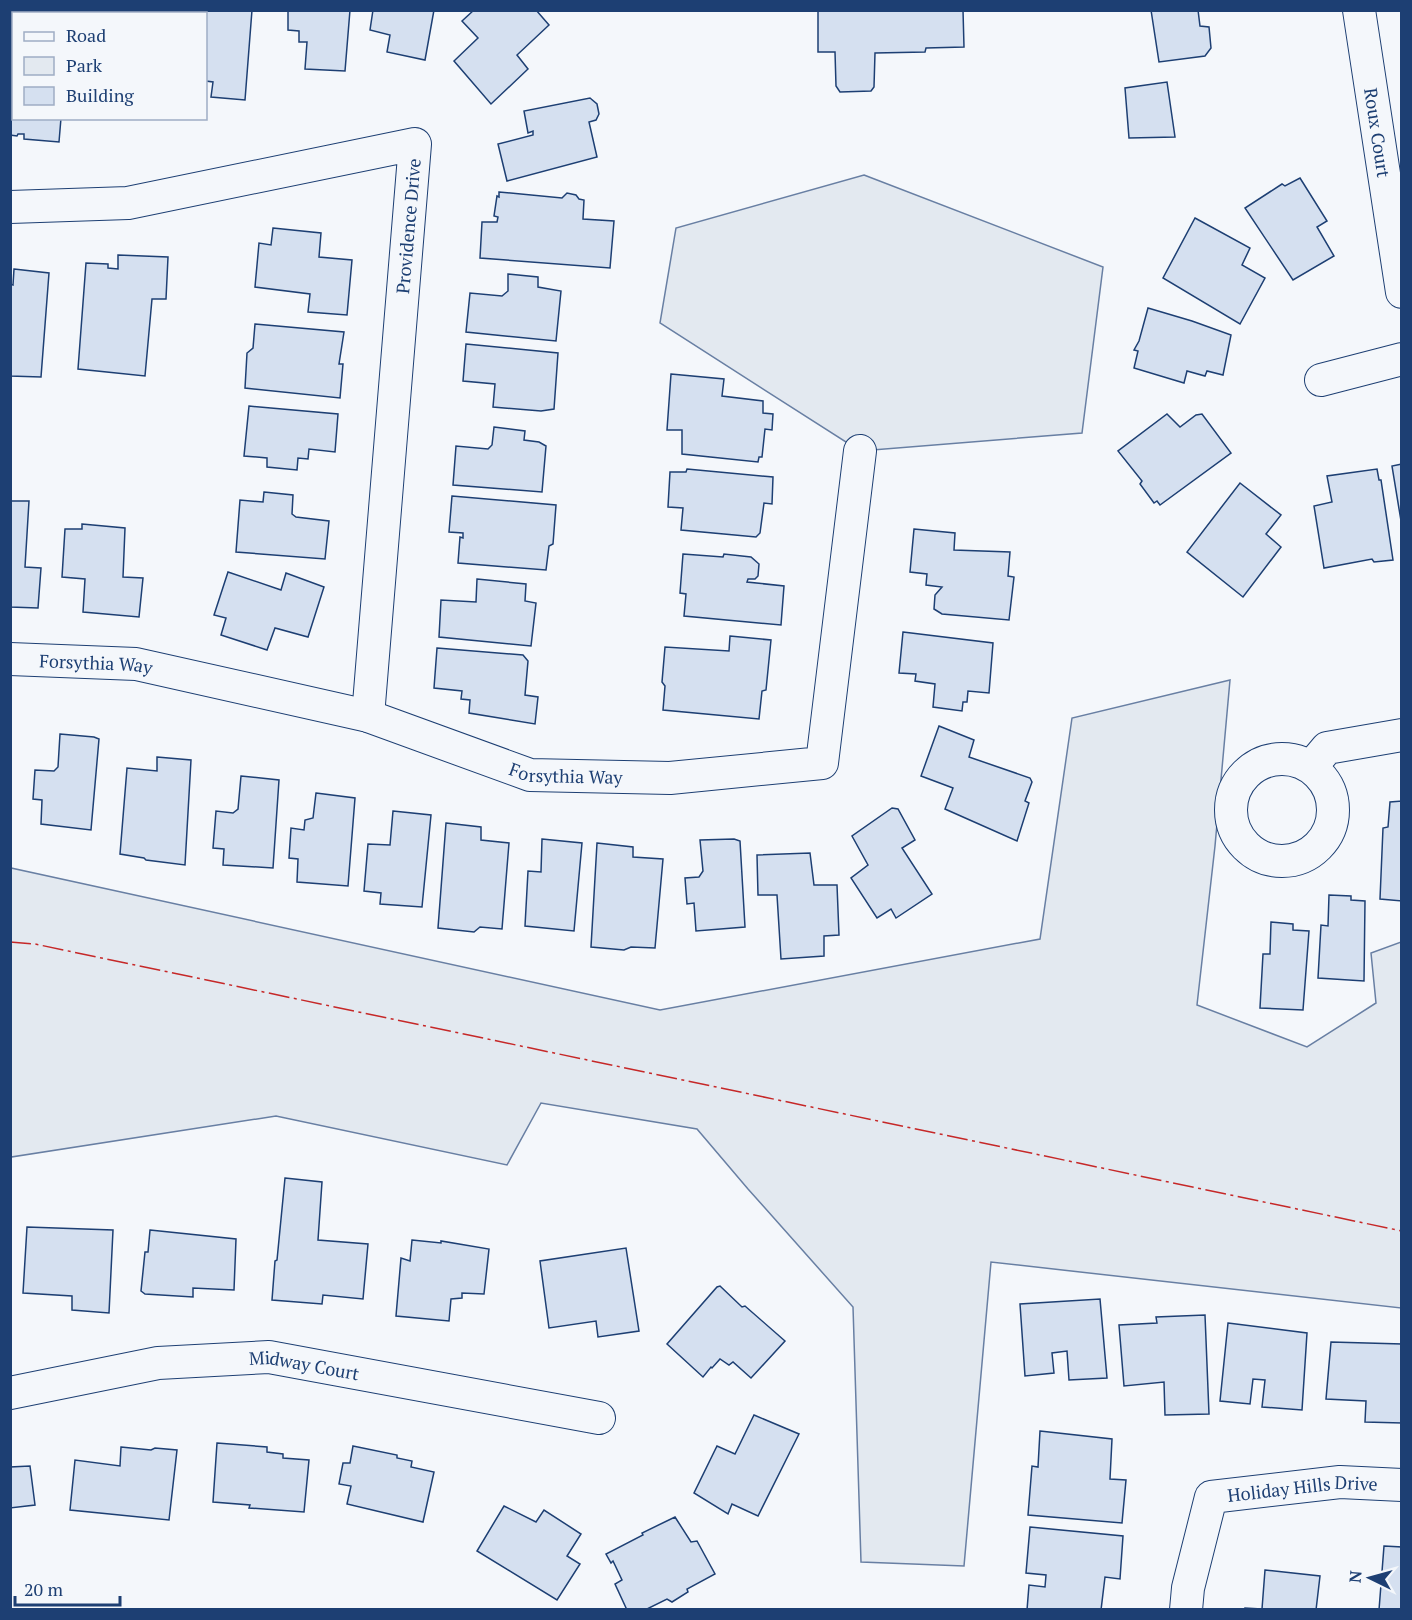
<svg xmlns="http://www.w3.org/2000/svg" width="1412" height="1620" viewBox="0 0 1412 1620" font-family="'PT Serif',serif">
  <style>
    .green { fill: #e3e9f0; stroke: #687fa3; stroke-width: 1.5 }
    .building { fill: #d5e0f0; stroke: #1d3f73; stroke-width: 1.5 }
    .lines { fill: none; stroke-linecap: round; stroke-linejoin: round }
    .minor-casing { stroke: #1d3f73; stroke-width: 34 }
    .minor { stroke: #f4f7fb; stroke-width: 32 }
    .power { stroke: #c62828; stroke-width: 1.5; stroke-dasharray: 21 4.5 3 4.5; stroke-linecap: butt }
    .labels { text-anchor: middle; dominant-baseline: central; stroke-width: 4.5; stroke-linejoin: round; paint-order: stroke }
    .street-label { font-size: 18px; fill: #1d3f73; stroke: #f4f7fb }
  </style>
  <rect width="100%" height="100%" fill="#f4f7fb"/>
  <!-- green -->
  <g class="green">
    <polygon points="864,175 1103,267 1082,433 860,451 660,323 676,228"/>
    <polygon points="1230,680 1215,846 1197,1005 1307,1047 1376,1003 1371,953 1401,942 1401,1308 991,1262 964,1566 861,1562 853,1307 748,1189 697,1129 541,1103 507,1165 276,1116 11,1157 11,868 660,1010 1040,939 1072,718"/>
  </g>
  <!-- building -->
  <g class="building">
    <polygon points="187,10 252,10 245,100 211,97 213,82 206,81 206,14 187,14"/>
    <polygon points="288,10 350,10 345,71 305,69 307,42 299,42 299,31 288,30"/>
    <polygon points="373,10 434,10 425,60 387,52 390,35 370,30"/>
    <polygon points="474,10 536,10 549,25 517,55 528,69 491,104 454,61 478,38 462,21"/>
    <polygon points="818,10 963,10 964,47 926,48 925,52 875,53 874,87 871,91 840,92 836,86 835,52 818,52"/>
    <polygon points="1151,10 1198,10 1200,26 1209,27 1211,48 1205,56 1159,62"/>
    <polygon points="10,46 14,46 14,118 61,118 59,142 24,139 24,134 18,134 17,136 10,135"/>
    <polygon points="1167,82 1175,137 1129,138 1125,88"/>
    <polygon points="590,98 597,104 599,114 596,120 589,122 597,157 507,181 498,144 533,135 533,131 528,133 524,111"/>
    <polygon points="1300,178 1327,221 1317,227 1334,256 1293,280 1245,208 1282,184 1285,186"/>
    <polygon points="499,192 562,198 567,193 576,195 579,199 584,200 583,219 614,221 610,268 480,258 482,222 497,222 498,217 494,216 497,196 499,197"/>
    <polygon points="1195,218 1250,248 1242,265 1265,278 1240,324 1163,278"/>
    <polygon points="273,228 321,233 319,257 352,260 347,315 308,312 310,294 255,287 259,243 271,245"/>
    <polygon points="118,255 168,257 166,299 152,299 145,376 78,369 86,263 108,264 108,268 118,269"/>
    <polygon points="14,269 49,273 41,377 10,376 10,284 13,285"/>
    <polygon points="508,274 538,277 538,287 561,291 556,341 466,332 470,293 502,296 508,291"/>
    <polygon points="1148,308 1192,321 1231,335 1223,375 1207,371 1205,376 1187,371 1184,383 1134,368 1138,351 1134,350 1139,341"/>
    <polygon points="255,324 344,332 339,364 343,364 340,398 245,388 247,353 253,348"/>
    <polygon points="466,344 558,353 554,409 541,411 493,407 495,384 463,381"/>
    <polygon points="671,374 724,379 722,396 763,401 763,413 773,414 772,430 765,429 762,457 759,457 758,462 682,454 682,430 667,430"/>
    <polygon points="249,406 338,414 335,452 309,449 308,459 298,458 297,470 267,467 267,458 244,456"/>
    <polygon points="1167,414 1180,427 1196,415 1202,414 1231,453 1160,505 1157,501 1154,503 1140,484 1142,481 1118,451"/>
    <polygon points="494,427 525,431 524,440 539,442 546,446 542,492 453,485 456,446 488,449 492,445"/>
    <polygon points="1402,464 1402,527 1392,466"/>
    <polygon points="687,469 773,477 772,504 764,503 760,533 756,537 681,530 683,508 668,507 670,472 686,472"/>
    <polygon points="1377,469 1379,480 1381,480 1393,560 1374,562 1372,559 1324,568 1314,506 1332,502 1327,476"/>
    <polygon points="1240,483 1281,515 1266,534 1281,547 1243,597 1187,552"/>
    <polygon points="264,492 293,495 292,514 296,517 329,521 325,559 236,552 240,500 263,502"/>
    <polygon points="452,496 556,505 553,544 549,546 546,570 458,563 460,537 463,538 463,533 449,532"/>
    <polygon points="10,501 29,501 25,567 41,568 38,608 10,607"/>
    <polygon points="82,524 125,528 123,577 143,578 139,617 83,612 85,579 62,577 65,529 82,529"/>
    <polygon points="914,529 955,533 954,550 1010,552 1008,576 1014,577 1009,620 942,614 934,609 935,595 942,587 926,585 927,574 910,572"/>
    <polygon points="683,554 723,557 724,554 751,557 759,564 758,576 755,579 748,579 747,582 784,586 781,625 684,616 686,594 680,593"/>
    <polygon points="228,572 281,590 286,573 324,587 308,637 275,628 267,650 221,635 226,618 214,615"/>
    <polygon points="477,579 526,584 525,601 536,603 531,646 439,637 441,600 476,602"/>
    <polygon points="903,632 993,643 989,693 968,691 967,702 963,702 962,711 933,707 935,684 915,681 916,674 899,673"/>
    <polygon points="730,636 771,640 766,690 762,691 759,719 663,710 665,686 662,682 665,647 729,651"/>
    <polygon points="437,648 523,655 528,661 525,695 538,697 535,724 469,713 470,700 461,699 462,691 434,688"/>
    <polygon points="939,726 974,740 969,757 1030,778 1032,782 1025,801 1029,803 1017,841 945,809 953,788 921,776"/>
    <polygon points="60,734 94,737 99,739 91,830 41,824 42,800 33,799 35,770 54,771 58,767"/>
    <polygon points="157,757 191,760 185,865 146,860 144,858 120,854 127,768 157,771"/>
    <polygon points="241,776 279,780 273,868 223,865 224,849 213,848 216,811 233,813 238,809"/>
    <polygon points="316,793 355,798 348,886 297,882 298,859 289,858 291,828 304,830 305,820 313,818"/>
    <polygon points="1402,801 1402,901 1380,899 1383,828 1388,827 1390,802"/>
    <polygon points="892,808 898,809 915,840 902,848 932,894 896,918 891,909 877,918 851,878 868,865 852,836"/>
    <polygon points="393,811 431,815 422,907 380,904 381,893 364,891 368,844 390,845"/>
    <polygon points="446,823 481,827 481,840 509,843 502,929 480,927 474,932 438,928"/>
    <polygon points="542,839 582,843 574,931 525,926 528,871 541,872"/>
    <polygon points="734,839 740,841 745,927 696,931 694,903 687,904 685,878 699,877 703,871 700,840"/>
    <polygon points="597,843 633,847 633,857 663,859 655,948 631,947 624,950 591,947"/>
    <polygon points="810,853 814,885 837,885 839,935 824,936 824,956 781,959 777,895 758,895 757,855"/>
    <polygon points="1329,895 1351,896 1351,900 1365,901 1364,981 1318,978 1321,925 1328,926"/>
    <polygon points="1271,922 1293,924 1293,930 1309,931 1303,1010 1260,1008 1263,954 1270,954"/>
    <polygon points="285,1178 322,1182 318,1240 368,1244 363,1299 323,1295 322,1304 272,1300 275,1261 277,1260"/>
    <polygon points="27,1227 113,1230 109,1313 72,1310 72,1296 23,1293"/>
    <polygon points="150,1230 236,1239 234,1290 193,1288 193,1297 145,1294 141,1291 145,1252 148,1252"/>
    <polygon points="412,1240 441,1243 441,1241 489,1249 484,1294 462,1293 462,1298 451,1299 449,1321 396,1316 401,1258 410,1261"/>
    <polygon points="626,1248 639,1331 598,1337 596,1321 549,1328 540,1261"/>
    <polygon points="720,1286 742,1307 745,1306 785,1341 751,1378 733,1362 729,1365 720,1359 712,1368 711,1367 703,1377 667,1344 717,1287"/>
    <polygon points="1100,1299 1107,1378 1069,1380 1067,1351 1052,1353 1054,1373 1025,1376 1020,1304"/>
    <polygon points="1205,1315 1209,1414 1165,1415 1164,1382 1124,1386 1119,1325 1157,1323 1156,1317"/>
    <polygon points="1228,1323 1307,1333 1302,1410 1262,1407 1265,1380 1253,1379 1250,1404 1220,1401"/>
    <polygon points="1331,1342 1402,1344 1402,1423 1365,1422 1366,1401 1326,1399"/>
    <polygon points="754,1415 799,1434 758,1516 732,1504 728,1514 694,1493 717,1446 735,1454"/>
    <polygon points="1040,1431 1112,1439 1110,1479 1126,1480 1122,1523 1028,1515 1032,1466 1038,1467"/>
    <polygon points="217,1443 267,1447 267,1452 283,1454 283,1458 309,1460 304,1512 249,1508 250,1505 213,1502"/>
    <polygon points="353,1446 397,1455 397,1458 412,1461 411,1467 434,1472 423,1522 347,1504 351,1486 339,1484 343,1463 350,1463"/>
    <polygon points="121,1447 151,1450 155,1448 177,1450 169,1520 70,1510 75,1460 120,1466"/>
    <polygon points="30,1466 35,1505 10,1508 10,1467"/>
    <polygon points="504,1506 536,1522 544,1510 581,1534 567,1556 580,1564 557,1600 477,1551"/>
    <polygon points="675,1517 691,1542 697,1541 715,1574 687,1589 688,1592 672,1602 667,1599 645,1610 627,1610 615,1584 622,1580 613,1561 611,1563 606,1554 643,1535 642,1533"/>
    <polygon points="1030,1527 1123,1536 1120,1579 1105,1577 1101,1610 1027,1610 1029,1585 1045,1587 1046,1575 1026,1573"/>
    <polygon points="1384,1546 1402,1547 1402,1610 1379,1610"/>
    <polygon points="1265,1570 1320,1576 1316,1610 1245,1610 1245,1608 1262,1609"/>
  </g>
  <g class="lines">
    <defs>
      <g id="minor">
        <path id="s1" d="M1359,10L1402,292"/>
        <polyline points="10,207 128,203 415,144 368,716"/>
        <polyline points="1321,380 1402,359"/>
        <path id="s2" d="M10,659L136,664L368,716L530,775L670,778L822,763L860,451"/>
        <circle cx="1282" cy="810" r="51"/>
        <polyline points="1311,767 1327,748 1402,735"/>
        <path id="s3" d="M10,1393L158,1363L269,1357L599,1418"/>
        <path id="s4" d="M1186,1610L1188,1588L1211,1497L1340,1482L1402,1485"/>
      </g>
    </defs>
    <!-- minor casing -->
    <use href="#minor" class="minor-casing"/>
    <!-- minor -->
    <use href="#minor" class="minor"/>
    <!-- power -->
    <polyline class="power" points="10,942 35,944 1402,1231"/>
  </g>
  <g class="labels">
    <!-- street labels -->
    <g class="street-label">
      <text stroke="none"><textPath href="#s1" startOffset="124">Roux Court</textPath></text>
      <text transform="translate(408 226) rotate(-85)">Providence Drive</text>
      <text stroke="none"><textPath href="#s2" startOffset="86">Forsythia Way</textPath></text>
      <text stroke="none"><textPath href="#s2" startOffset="572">Forsythia Way</textPath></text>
      <text stroke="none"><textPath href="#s3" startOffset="298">Midway Court</textPath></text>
      <text stroke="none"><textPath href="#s4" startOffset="208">Holiday Hills Drive</textPath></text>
    </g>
  </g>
  <!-- border -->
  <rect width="1412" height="1620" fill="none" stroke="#1d3f73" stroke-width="24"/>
  <!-- legend -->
  <rect x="12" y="12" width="195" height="108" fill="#f4f7fb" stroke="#9eadc5" stroke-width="1.5"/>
  <rect x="24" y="32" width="30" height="9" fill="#f4f7fb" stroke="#9eadc5" stroke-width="1.5"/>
  <text x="66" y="42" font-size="18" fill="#1d3f73">Road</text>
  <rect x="24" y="57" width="30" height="18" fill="#e3e9f0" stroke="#9eadc5" stroke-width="1.5"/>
  <text x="66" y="72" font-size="18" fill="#1d3f73">Park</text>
  <rect x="24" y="87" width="30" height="18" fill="#d5e0f0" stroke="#9eadc5" stroke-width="1.5"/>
  <text x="66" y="102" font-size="18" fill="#1d3f73">Building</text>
  <!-- north arrow -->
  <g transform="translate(1370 1578) rotate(275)" stroke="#f4f7fb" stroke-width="4.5" paint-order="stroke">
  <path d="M0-4.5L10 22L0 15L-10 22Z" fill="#1d3f73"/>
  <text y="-9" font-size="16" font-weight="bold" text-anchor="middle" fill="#1d3f73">N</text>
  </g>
  <!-- scale -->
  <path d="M15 1596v9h105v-9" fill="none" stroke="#1d3f73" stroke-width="3"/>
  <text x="24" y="1596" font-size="18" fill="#1d3f73" stroke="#f4f7fb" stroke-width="4.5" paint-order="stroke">20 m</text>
</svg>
